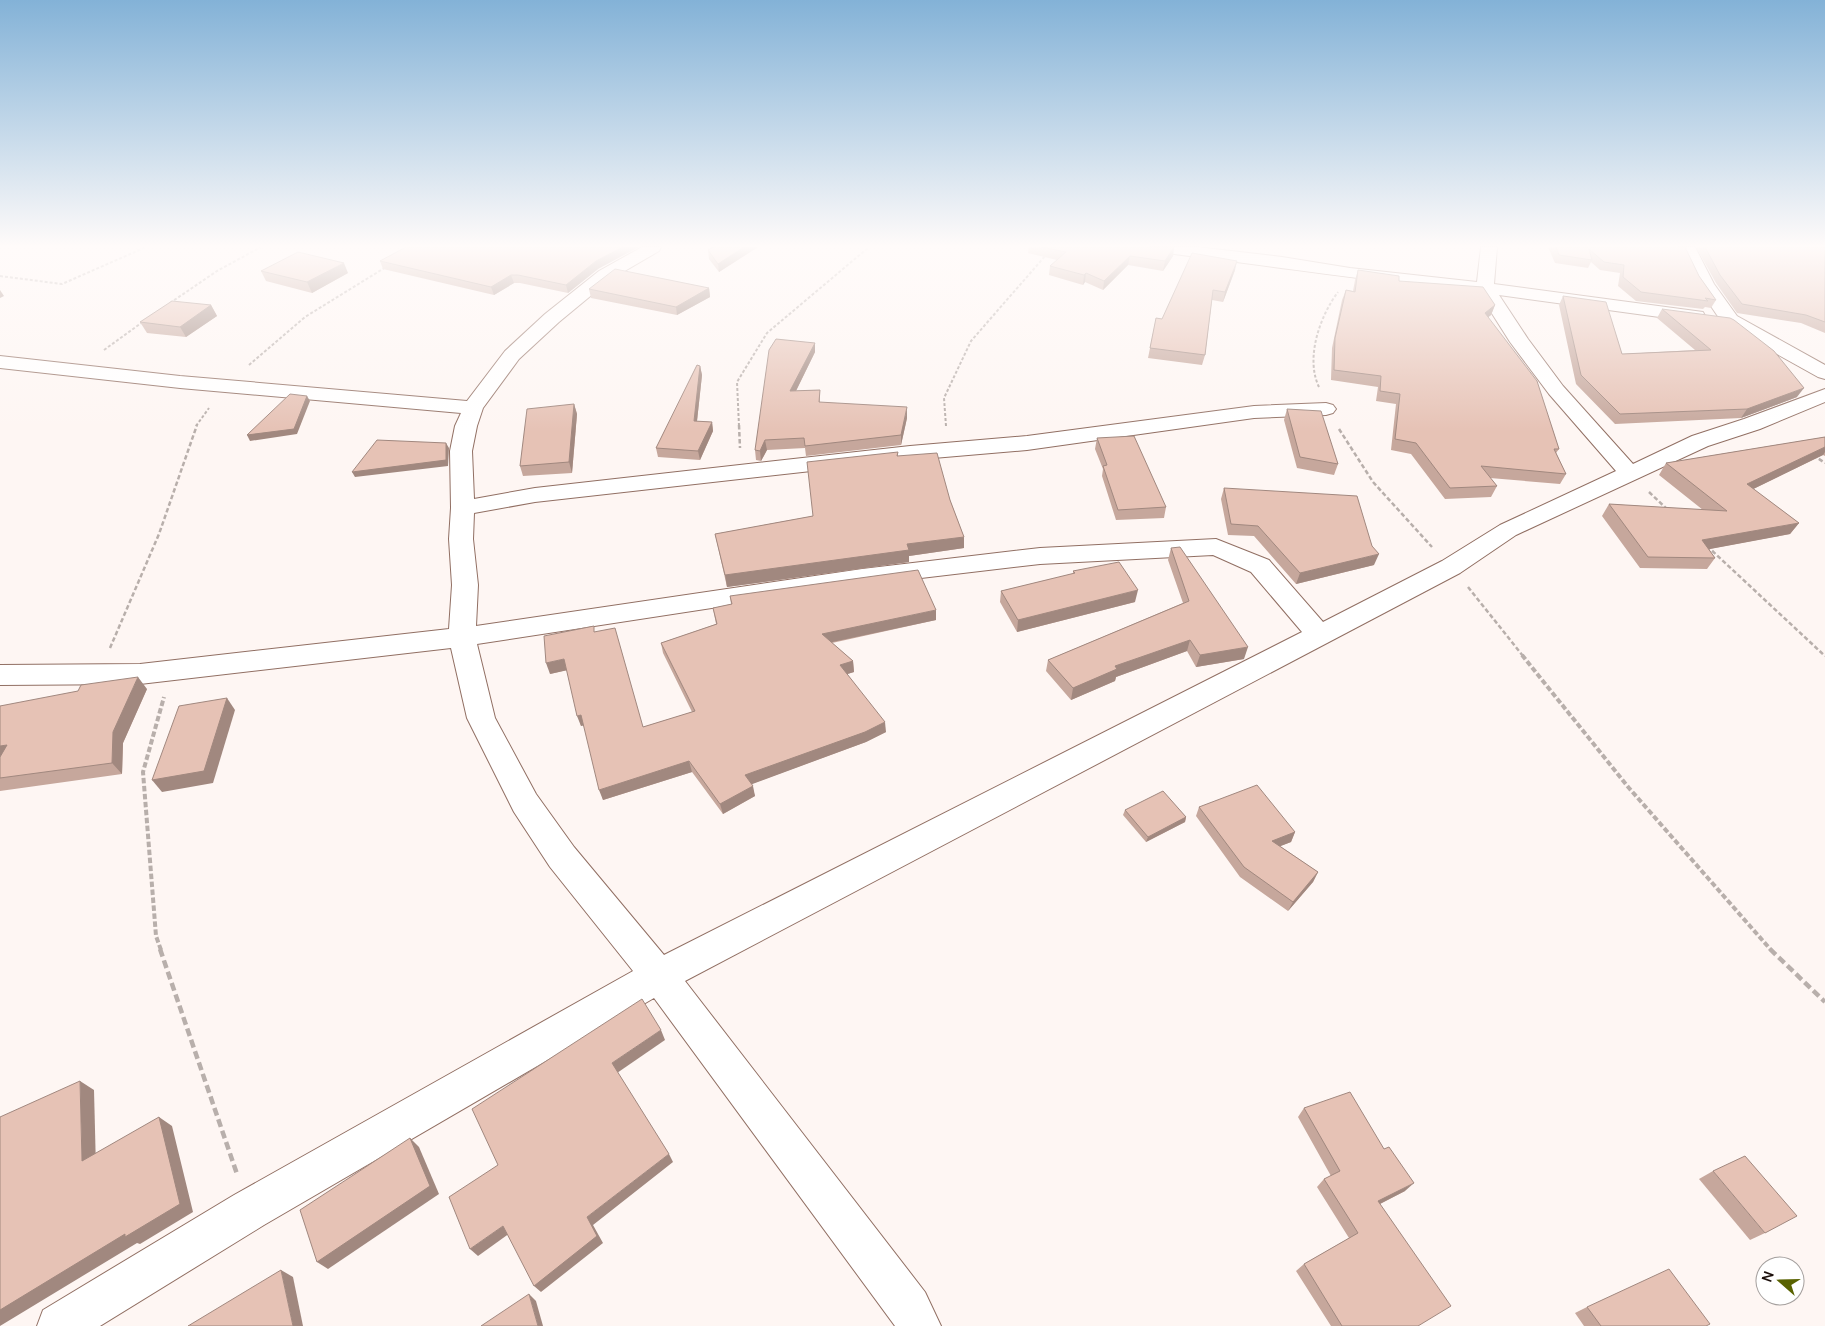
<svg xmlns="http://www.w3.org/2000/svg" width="1825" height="1326" viewBox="0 0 1825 1326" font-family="Manrope,sans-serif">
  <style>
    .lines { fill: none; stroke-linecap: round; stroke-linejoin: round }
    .minor-casing { stroke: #916f63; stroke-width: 2 }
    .path-far3 { stroke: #b8afab; stroke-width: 2; stroke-dasharray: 3 2; stroke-linecap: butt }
    .path-far2 { stroke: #b8afab; stroke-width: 2.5; stroke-dasharray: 4.5 2.5; stroke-linecap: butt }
    .path-far1 { stroke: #b8afab; stroke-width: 4; stroke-dasharray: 5.5 2.5; stroke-linecap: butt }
    .path { stroke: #b8afab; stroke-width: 4.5; stroke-dasharray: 8 4; stroke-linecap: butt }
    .minor { fill: #fff; fill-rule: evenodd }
    .wall { fill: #c6a79c }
    .shaded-wall { fill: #a1887f }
    .building { fill: #e6c2b5; stroke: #a1887f }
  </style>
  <rect width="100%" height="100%" fill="#fef6f3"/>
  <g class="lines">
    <defs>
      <g id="minor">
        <path d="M642,247H661L659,251L611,279L559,322L519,359L483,408L477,426L472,451L474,499L535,488L910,446L1027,436L1254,406L1326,403L1333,405L1336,409L1333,413L1326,415L1254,418L1027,450L910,460L535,502L474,513L473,539L478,585L476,626L862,569L1040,548L1216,539L1269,560L1323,622L1442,561L1500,525L1616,471L1549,394L1510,342L1479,293C1372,281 1265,265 1158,252L1152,251L1150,247H1197L1282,257L1350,268L1477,282L1481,247H1497L1494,284L1703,312L1705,316L1703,320L1696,322L1499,295L1528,339L1563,386L1633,464L1692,436L1744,419L1825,389V402L1760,429L1708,446L1516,535L1460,573L685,981L925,1292L941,1326H895L654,998L264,1225L100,1326H37L43,1310L234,1195L633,971L550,867L514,812L467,718L451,648L140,684L0,685V665L140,664L449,629L452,585L449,539L451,508L450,451L455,426L461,413L180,388L0,368V356L180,376L467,401L505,351L545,314L599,271ZM1213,555L1251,572L1302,632L664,955L574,847L536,794L495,718L477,644L862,585L1040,564Z"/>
        <polygon points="1679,247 1695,247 1714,284 1737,316 1825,365 1825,379 1818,377 1723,324 1696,284"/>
      </g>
    </defs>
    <!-- minor casing -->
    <use href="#minor" class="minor-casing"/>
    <!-- path-far3 -->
    <g class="path-far3">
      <polyline points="0,276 62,284 146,247"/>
      <polyline points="170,303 217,271 261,247"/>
      <polyline points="104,350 144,321"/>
      <polyline points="249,365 305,317 386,267"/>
      <path d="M1319,387C1305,358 1320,316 1338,292"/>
      <polyline points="196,426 209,408"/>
      <polyline points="739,426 737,382 767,333 869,247"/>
      <polyline points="946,426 944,398 971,341 1046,255"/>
    </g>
    <!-- path-far2 -->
    <g class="path-far2">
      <polyline points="739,425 740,448"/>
      <polyline points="1339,429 1373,482 1432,547"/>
      <polyline points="1813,455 1825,463"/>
      <polyline points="1649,492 1668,510"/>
      <polyline points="1707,546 1825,656"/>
      <polyline points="1468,587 1523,656"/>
      <polyline points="110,648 159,534 197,425"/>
    </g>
    <!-- path-far1 -->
    <g class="path-far1">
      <polyline points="1522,655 1629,788 1771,950"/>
      <polyline points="161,950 156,936 143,772 164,697"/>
    </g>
    <!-- path -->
    <g class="path">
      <polyline points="160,949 237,1174"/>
      <polyline points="1770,949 1825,1002"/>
    </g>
    <!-- minor -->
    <use href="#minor" class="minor"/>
  </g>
  <!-- wall -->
  <g class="wall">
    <polygon points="709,247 758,247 719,272 709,259 708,250 711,248"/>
    <polygon points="1029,247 1174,247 1173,256 1163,271 1128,265 1103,290 1085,282 1083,285 1049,275 1050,266 1057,260 1028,253"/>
    <polygon points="1548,247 1685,247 1699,276 1716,300 1711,308 1705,307 1703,309 1636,301 1618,286 1620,273 1600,270 1591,262 1588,268 1555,263"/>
    <polygon points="1696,247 1825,247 1825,333 1801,323 1737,313 1716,283"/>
    <polygon points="380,261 598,269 568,293 520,283 514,283 494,295 383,269"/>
    <polygon points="1235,270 1223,302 1212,300 1205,355 1202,365 1148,358 1156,318 1162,319"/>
    <polygon points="1358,270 1399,281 1495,305 1491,315 1488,317 1559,449 1556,453 1566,474 1560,484 1490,478 1497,486 1491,497 1445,499 1411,454 1391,450 1396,404 1376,401 1378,387 1331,380 1332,348 1342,300 1346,290 1353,291 1355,280"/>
    <polygon points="261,271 348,273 312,293 266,281"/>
    <polygon points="709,288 710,297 677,315 591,298 589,289"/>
    <polygon points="1563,296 1622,354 1695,350 1657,318 1662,309 1797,397 1741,418 1615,424 1576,384 1559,305"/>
    <polygon points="211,305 217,316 186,337 147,333 140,322"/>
    <polygon points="815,343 815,352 796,391 820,390 820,403 907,418 901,445 806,456 805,448 767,450 761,461 756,460 755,450"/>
    <polygon points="700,366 702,375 697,421 712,422 713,431 700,460 658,457 656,448"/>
    <polygon points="574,404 577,414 572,473 523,476 520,466"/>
    <polygon points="1287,409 1338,464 1334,475 1297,468 1284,420"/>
    <polygon points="1825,437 1825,456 1823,455 1753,489 1799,523 1790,534 1709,549 1715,558 1707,569 1640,568 1602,516 1609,504 1703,510 1659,475 1666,463"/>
    <polygon points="1097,438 1166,507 1164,518 1116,520 1102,476 1103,469 1095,449"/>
    <polygon points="898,452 898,456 950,500 964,537 964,548 909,556 909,562 727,587 715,534 813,516"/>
    <polygon points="1224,488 1374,565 1296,584 1254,536 1228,535 1221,499"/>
    <polygon points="1171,548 1244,659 1196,667 1187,651 1116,677 1115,681 1071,700 1046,671 1048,660 1183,603 1168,560"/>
    <polygon points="1073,571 1135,602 1017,632 1000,602 1001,591 1073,574"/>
    <polygon points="730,596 936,620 832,643 853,661 854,672 847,674 886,732 866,742 751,784 755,796 723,814 692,772 603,800 584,725 581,726 567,670 550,674 595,632 643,727 692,712 663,653 661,643 716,624 713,608 731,604"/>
    <polygon points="147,689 123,743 122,774 0,791 0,706"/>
    <polygon points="1199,807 1295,832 1291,842 1280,846 1318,872 1313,882 1288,911 1240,877 1196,816"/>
    <polygon points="1125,810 1186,817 1185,822 1146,842 1123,815"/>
    <polygon points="1304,1108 1405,1191 1380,1204 1418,1326 1331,1326 1296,1271 1304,1264 1349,1238 1317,1187 1324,1179 1331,1176 1298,1117"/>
    <polygon points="1713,1171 1765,1233 1750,1240 1699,1179"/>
    <polygon points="1587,1307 1706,1326 1584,1326 1575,1313"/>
  </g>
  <!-- shaded-wall -->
  <g class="shaded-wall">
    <polygon points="623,247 639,247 598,269 568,293 566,285 596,261"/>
    <polygon points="744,247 758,247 719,272 718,264"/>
    <polygon points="1174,247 1173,256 1163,271 1165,261"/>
    <polygon points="1130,256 1128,265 1103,290 1104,281"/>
    <polygon points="1237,261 1235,270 1223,302 1225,292"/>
    <polygon points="344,263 348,273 312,293 307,282"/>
    <polygon points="1086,273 1085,282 1083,285 1084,275"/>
    <polygon points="511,275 514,283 494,295 491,287"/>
    <polygon points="709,288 710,297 677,315 676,307"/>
    <polygon points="0,290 4,296 0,298"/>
    <polygon points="211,305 217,316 186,337 180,327"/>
    <polygon points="1495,305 1491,315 1481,323 1485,313"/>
    <polygon points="815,343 815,352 791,401 790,391"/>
    <polygon points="700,366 702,375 696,430 694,421"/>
    <polygon points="1804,388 1797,397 1741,418 1747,409"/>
    <polygon points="307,396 310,401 297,434 250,441 247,435"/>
    <polygon points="574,404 577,414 572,473 569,462"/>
    <polygon points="907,407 907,418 901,445 901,435"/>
    <polygon points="712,422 713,431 700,460 698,451"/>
    <polygon points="765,440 767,450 761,461 760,451"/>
    <polygon points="446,443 449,448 448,466 355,477 352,472"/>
    <polygon points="1825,447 1825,452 1823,455 1739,496 1747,484"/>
    <polygon points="1799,523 1790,534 1694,552 1702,540"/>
    <polygon points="964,537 964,548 909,556 909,562 727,587 725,575 907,544"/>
    <polygon points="1379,554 1374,565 1296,584 1300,573"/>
    <polygon points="1138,590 1135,602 1017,632 1018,620"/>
    <polygon points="936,610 936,620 823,644 822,634"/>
    <polygon points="1190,640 1187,651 1116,677 1115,681 1071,700 1073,688 1115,666"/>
    <polygon points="1248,647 1244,659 1196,667 1200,655"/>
    <polygon points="564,659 568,670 550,674 546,663"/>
    <polygon points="853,661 854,672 841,676 840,665"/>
    <polygon points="138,677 147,689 123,743 122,774 112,763 113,732"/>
    <polygon points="227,698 235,710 213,783 162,792 152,780"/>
    <polygon points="581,715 585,725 581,726 577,716"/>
    <polygon points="885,722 886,732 866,742 747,786 745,775"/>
    <polygon points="7,745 0,760 0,746"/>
    <polygon points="689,761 692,772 603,800 599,790"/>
    <polygon points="753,786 755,796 723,814 720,804"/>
    <polygon points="1186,817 1185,822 1146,842 1148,837"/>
    <polygon points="1295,832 1291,842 1268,851 1272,841"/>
    <polygon points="1318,872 1313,882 1288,911 1293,902"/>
    <polygon points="661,1030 665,1040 617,1073 612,1063"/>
    <polygon points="80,1081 94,1090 96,1169 82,1161"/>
    <polygon points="159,1117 172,1126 193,1212 140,1244 137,1243 0,1326 0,1310"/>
    <polygon points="410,1138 419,1147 439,1194 328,1269 317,1262"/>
    <polygon points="669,1154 673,1162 593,1225 603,1243 541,1292 534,1286 587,1217"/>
    <polygon points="1414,1183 1405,1191 1370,1209 1378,1201"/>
    <polygon points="503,1226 510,1233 478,1256 470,1249"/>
    <polygon points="281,1270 293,1277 303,1326 293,1326"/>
    <polygon points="529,1294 536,1301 543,1326 538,1326"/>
  </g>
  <!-- building -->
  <g class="building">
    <polygon points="406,247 623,247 596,261 566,285 518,275 511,275 491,287 380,261"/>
    <polygon points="713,247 744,247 718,264 708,250"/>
    <polygon points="1041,247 1174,247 1165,261 1130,256 1104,281 1086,273 1084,275 1050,266 1066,252"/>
    <polygon points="1556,247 1685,247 1699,276 1716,300 1705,298 1708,301 1641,292 1623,277 1624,265 1604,262 1589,249 1592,260 1559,255"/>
    <polygon points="1705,247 1825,247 1825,322 1806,315 1742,304 1720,275"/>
    <polygon points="298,252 344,263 307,282 261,271"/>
    <polygon points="1192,253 1237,261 1225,292 1213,290 1205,355 1150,348 1156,318 1162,319"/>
    <polygon points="615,269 709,288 676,307 589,289"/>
    <polygon points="1358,270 1399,276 1399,281 1483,287 1495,305 1485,313 1537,381 1559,449 1554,449 1566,474 1481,466 1497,486 1450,488 1416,443 1395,439 1400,394 1380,391 1381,376 1334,370 1335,338 1346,290 1355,292"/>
    <polygon points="1563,296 1606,302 1622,354 1711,350 1662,309 1730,318 1734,320 1774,351 1804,388 1747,409 1620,414 1581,375"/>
    <polygon points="172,301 211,305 180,327 140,322"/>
    <polygon points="776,339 815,343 790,391 820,390 819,402 907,407 901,435 805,446 804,438 765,440 760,451 755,450 769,350"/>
    <polygon points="697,365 700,366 694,421 712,422 698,451 656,448"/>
    <polygon points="290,394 307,396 294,429 247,435"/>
    <polygon points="574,404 569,462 520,466 527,409"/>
    <polygon points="1287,409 1321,411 1338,464 1300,457"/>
    <polygon points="1134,436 1166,507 1118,510 1103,466 1107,465 1097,438"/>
    <polygon points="1825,437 1825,447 1747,484 1799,523 1702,540 1715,558 1648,557 1609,504 1727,511 1666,463"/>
    <polygon points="377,440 446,443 446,460 352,472"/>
    <polygon points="898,452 897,456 937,453 950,500 964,537 907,544 909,550 725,575 715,534 813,516 807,462"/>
    <polygon points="1224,488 1357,496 1372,546 1379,554 1300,573 1258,526 1231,524"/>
    <polygon points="1180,547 1248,647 1200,655 1190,640 1115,666 1117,669 1073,688 1048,660 1189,601 1171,548"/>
    <polygon points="1119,562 1138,590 1018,620 1001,591 1075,573 1073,571"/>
    <polygon points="918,570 936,610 822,634 853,661 840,665 885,722 865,732 745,775 753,786 720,804 689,761 599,790 581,715 577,716 564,659 546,663 544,636 594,626 594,632 615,628 643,727 695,711 661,643 717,624 713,608 732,604 730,596"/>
    <polygon points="138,677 113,732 112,763 0,778 0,757 7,745 0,746 0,706 78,691 81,685"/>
    <polygon points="227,698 204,771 152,780 179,706"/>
    <polygon points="1257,785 1295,832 1272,841 1318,872 1293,902 1244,867 1199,807"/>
    <polygon points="1163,791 1186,817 1148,837 1125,810"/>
    <polygon points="642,999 661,1030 612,1063 669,1154 587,1217 597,1236 534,1286 503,1226 470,1249 449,1197 498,1165 472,1109"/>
    <polygon points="80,1081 82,1161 159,1117 180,1204 125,1237 125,1234 0,1310 0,1117"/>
    <polygon points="1350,1092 1384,1149 1389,1147 1414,1183 1378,1201 1451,1306 1418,1326 1342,1326 1304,1264 1358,1233 1324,1179 1340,1171 1304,1108"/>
    <polygon points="410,1138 430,1186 317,1262 300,1210"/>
    <polygon points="1745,1156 1797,1216 1765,1233 1713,1171"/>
    <polygon points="1669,1269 1710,1324 1706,1326 1601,1326 1587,1307"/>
    <polygon points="281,1270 293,1326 188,1326"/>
    <polygon points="529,1294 538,1326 481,1326"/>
  </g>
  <!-- sky -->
  <linearGradient id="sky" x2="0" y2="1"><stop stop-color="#83b2d7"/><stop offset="0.57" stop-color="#fffbfa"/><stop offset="1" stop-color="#fffbfa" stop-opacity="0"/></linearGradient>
  <rect width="1825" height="432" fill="url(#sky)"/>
  <!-- north arrow -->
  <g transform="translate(1780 1281) rotate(290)"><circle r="24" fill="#ffffff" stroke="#a49f9d"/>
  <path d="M0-4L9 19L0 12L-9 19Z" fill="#596200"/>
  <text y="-8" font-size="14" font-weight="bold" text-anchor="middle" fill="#1b0e0a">N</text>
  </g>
</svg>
